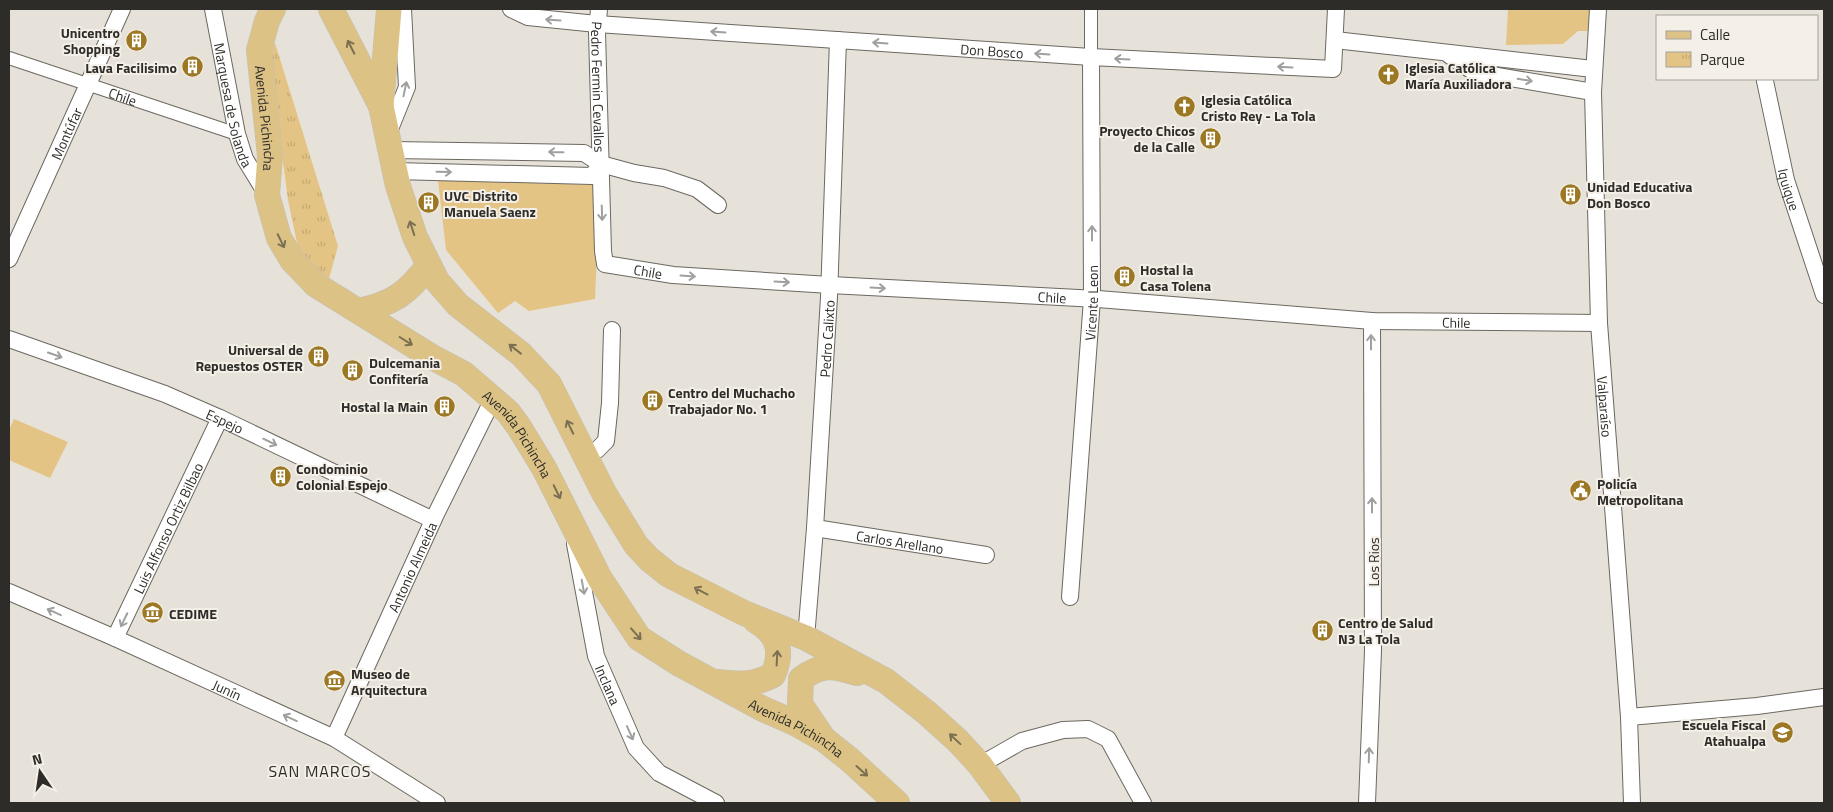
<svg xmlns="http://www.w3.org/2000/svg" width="1833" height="812" viewBox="0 0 1833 812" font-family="'Titillium Web',sans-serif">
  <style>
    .grass { fill: #e4c484 }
    .park { fill: url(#park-tufts) }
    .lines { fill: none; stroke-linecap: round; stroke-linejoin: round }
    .pedestrian-casing { stroke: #6c6860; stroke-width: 14 }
    .minor-casing { stroke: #6c6860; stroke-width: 18 }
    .primary-casing { stroke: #c0c0be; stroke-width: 26 }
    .pedestrian { stroke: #fff; stroke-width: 12 }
    .minor { stroke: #fff; stroke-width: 16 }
    .primary { stroke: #ddc286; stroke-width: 25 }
    .oneway { stroke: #a0a09e }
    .oneway2 { stroke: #7c7052 }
    .labels { text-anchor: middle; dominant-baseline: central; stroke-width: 4; stroke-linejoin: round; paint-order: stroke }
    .poi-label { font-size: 14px; font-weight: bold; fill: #2d2c28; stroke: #f4efe7; text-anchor: start }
    .street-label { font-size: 14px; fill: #2d2c28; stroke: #f4efe7 }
    .quarter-label { font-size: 16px; letter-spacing: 1px; fill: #2d2c28; stroke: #f4efe7 }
  </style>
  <defs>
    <pattern id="park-tufts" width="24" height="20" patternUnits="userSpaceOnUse" patternTransform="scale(1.25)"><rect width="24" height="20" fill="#e4c484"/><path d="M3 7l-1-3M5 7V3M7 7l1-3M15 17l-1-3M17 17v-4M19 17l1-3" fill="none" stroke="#c4a972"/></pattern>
  </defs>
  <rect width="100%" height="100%" fill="#e7e2d9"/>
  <!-- grass -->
  <g class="grass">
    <polygon points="1508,9 1591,9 1590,31 1578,31 1563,44 1506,45"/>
    <polygon points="438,180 600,185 595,299 529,311 515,301 498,313 446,250"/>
    <polygon points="14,419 68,442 50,478 9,460 9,430"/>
  </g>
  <!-- park -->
  <polygon class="park" points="275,43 338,246 327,286 298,248 288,200 268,50"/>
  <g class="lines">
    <defs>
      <g id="pedestrian">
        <polyline points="1091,57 1091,9"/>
        <path id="s1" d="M9,58L237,134"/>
      </g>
      <g id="minor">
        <path id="s2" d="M213,9L237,134L245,159L267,195"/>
        <path id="s3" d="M511,9L528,17L597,24L1091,57L1333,69L1336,9"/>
        <path id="s4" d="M599,9L597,32L603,251L605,264L673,275L830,285L1098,299L1372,321L1599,323"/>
        <path id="s5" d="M1598,9L1593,92L1599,323L1629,717L1632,803"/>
        <polyline points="1335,40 1593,69"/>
        <polyline points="1449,55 1474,72 1593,92"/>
        <path id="s6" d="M1765,81L1786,180L1824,295"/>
        <polyline points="388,134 407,87 403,9"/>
        <polyline points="391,150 584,153 601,164 634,173 664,178 697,189 718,205"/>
        <polyline points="395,171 592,176 601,164"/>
        <path id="s7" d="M9,259L122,9"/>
        <path id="s8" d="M9,339L165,394L220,418L433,520"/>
        <polyline points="584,457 597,450 606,441 610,403 612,330"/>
        <path id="s9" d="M815,528L986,555"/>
        <path id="s10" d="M575,544L596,656L636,748L659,773L716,803"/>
        <path id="s11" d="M9,592L115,638L334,738L437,803"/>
        <path id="s12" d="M1070,597L1092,299L1091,57"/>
        <path id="s13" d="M115,638L220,418"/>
        <path id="s14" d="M806,638L815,528L829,297L838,40"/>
        <polyline points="1629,717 1757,706 1824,697"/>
        <path id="s15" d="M334,738L436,514L493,399"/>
        <polyline points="980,765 1022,741 1063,730 1088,729 1108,739 1143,803"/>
        <polyline points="1367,803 1373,651 1372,321"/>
      </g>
      <g id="primary">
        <path id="s16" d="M273,9L267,21L259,50L270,156L267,195L279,238L292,260L316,285L432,357L464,374L508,412L519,427L544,468L600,579L639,638L678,663L763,709L795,723L825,740L850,760L897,803"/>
        <polyline points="331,9 381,106"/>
        <polyline points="389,9 381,106 398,186 415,237 437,281 458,305 521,354 549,384 604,493 636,545 649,559 669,575 744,613 806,638 886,681 927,713 958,741 980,765 1008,803"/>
        <path d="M358,311C392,304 407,294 428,266"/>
        <path d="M717,682C741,684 751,686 773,675C783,652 779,634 756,621"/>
        <path d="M821,735L800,704L801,679C822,663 833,666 857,673"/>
      </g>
    </defs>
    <!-- pedestrian casing -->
    <use href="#pedestrian" class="pedestrian-casing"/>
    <!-- minor casing -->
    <use href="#minor" class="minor-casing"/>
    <!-- primary casing -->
    <use href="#primary" class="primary-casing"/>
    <!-- pedestrian -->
    <use href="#pedestrian" class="pedestrian"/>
    <!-- minor -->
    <use href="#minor" class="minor"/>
    <!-- primary -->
    <use href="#primary" class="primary"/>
  </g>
  <!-- one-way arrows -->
  <defs><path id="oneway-shaft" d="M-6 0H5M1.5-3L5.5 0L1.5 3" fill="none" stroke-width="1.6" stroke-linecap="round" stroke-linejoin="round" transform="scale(1.25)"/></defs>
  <g class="oneway">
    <use href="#oneway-shaft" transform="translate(553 20) rotate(-176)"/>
    <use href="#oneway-shaft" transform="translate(718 32) rotate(-176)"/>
    <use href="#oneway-shaft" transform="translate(880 43) rotate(-176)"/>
    <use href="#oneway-shaft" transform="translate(1042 54) rotate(-176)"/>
    <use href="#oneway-shaft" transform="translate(1122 59) rotate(-177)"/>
    <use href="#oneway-shaft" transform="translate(1285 67) rotate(-177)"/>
    <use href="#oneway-shaft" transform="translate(1525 80) rotate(9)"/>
    <use href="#oneway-shaft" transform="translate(405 89) rotate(-78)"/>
    <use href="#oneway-shaft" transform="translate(556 152) rotate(-179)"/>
    <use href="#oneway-shaft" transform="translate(444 172) rotate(1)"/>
    <use href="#oneway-shaft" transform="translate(602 213) rotate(88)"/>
    <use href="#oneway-shaft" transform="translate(1092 233) rotate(-90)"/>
    <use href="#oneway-shaft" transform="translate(688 276) rotate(4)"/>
    <use href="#oneway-shaft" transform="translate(782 282) rotate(3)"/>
    <use href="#oneway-shaft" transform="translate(878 288) rotate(3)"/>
    <use href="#oneway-shaft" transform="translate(1371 342) rotate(-90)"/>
    <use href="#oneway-shaft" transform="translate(55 355) rotate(19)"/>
    <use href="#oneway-shaft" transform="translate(270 442) rotate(26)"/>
    <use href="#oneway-shaft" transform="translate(1372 505) rotate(-90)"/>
    <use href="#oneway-shaft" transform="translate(583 587) rotate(80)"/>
    <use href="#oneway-shaft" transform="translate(54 612) rotate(-156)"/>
    <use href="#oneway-shaft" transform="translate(124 620) rotate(116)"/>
    <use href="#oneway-shaft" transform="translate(290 718) rotate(-155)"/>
    <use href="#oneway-shaft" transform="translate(630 733) rotate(66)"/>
    <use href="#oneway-shaft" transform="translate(1369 755) rotate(-88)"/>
  </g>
  <g class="oneway2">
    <use href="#oneway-shaft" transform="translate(351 47) rotate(-117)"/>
    <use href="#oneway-shaft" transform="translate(412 228) rotate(-108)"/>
    <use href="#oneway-shaft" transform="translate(281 241) rotate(64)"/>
    <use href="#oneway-shaft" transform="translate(406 341) rotate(32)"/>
    <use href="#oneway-shaft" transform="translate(515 349) rotate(-142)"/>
    <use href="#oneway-shaft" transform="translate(570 427) rotate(-116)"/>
    <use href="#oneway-shaft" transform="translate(557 492) rotate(64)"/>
    <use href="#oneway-shaft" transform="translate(701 591) rotate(-152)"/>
    <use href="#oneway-shaft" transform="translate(636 634) rotate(49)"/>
    <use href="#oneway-shaft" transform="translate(777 658) rotate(-87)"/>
    <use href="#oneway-shaft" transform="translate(955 739) rotate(-137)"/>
    <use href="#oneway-shaft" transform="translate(862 771) rotate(42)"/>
  </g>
  <!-- icons -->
  <defs>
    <symbol id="building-disc" viewBox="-11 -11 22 22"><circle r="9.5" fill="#9d7824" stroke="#f4efe7"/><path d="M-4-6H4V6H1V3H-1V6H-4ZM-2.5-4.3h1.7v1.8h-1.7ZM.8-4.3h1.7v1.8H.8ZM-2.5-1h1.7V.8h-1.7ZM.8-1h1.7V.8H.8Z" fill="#fff"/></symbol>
    <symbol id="church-disc" viewBox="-11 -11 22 22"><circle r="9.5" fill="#9d7824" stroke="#f4efe7"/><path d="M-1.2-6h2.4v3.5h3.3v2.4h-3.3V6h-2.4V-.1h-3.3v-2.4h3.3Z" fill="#fff"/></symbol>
    <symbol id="civic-disc" viewBox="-11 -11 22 22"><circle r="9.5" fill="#9d7824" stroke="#f4efe7"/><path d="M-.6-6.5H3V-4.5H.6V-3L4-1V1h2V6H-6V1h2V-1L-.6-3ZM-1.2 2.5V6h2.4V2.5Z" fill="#fff"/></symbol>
    <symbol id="museum-disc" viewBox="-11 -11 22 22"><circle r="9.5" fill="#9d7824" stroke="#f4efe7"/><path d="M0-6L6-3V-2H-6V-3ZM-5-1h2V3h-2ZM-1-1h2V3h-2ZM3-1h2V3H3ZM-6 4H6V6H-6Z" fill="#fff"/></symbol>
    <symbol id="school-disc" viewBox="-11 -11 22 22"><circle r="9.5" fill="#9d7824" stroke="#f4efe7"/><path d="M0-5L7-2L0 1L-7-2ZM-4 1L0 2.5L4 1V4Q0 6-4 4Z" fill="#fff"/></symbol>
  </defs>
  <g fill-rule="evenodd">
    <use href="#building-disc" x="124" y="28" width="25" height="25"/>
    <use href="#building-disc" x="180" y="54" width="25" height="25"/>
    <use href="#church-disc" x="1376" y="62" width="25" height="25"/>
    <use href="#church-disc" x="1172" y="94" width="25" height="25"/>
    <use href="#building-disc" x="1198" y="126" width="25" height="25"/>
    <use href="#building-disc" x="1558" y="182" width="25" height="25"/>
    <use href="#building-disc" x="416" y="190" width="25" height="25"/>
    <use href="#building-disc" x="1112" y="264" width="25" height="25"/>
    <use href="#building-disc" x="306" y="344" width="25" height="25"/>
    <use href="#building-disc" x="340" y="358" width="25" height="25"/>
    <use href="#building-disc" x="640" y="388" width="25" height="25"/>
    <use href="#building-disc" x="432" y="394" width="25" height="25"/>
    <use href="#building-disc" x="268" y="464" width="25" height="25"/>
    <use href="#civic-disc" x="1568" y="478" width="25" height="25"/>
    <use href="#museum-disc" x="140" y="600" width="25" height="25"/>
    <use href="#building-disc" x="1310" y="618" width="25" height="25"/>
    <use href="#museum-disc" x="322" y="668" width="25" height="25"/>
    <use href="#school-disc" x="1770" y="720" width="25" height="25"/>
  </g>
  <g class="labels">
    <!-- poi labels -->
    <g class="poi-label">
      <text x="120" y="32" text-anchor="end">Unicentro<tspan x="120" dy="16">Shopping</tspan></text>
      <text x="177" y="67" text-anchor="end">Lava Facilisimo</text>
      <text x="1405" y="67">Iglesia Católica<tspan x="1405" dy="16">María Auxiliadora</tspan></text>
      <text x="1201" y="99">Iglesia Católica<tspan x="1201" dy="16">Cristo Rey - La Tola</tspan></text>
      <text x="1195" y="130" text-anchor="end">Proyecto Chicos<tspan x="1195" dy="16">de la Calle</tspan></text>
      <text x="1587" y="186">Unidad Educativa<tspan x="1587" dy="16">Don Bosco</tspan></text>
      <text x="444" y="195">UVC Distrito<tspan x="444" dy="16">Manuela Saenz</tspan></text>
      <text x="1140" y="269">Hostal la<tspan x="1140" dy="16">Casa Tolena</tspan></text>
      <text x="303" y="349" text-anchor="end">Universal de<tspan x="303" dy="16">Repuestos OSTER</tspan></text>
      <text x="369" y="362">Dulcemania<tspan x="369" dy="16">Confitería</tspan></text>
      <text x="668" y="392">Centro del Muchacho<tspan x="668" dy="16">Trabajador No. 1</tspan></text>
      <text x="428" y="406" text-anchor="end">Hostal la Main</text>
      <text x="296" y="468">Condominio<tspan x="296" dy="16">Colonial Espejo</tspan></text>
      <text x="1597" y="483">Policía<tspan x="1597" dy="16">Metropolitana</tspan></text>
      <text x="169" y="613">CEDIME</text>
      <text x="1338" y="622">Centro de Salud<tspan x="1338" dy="16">N3 La Tola</tspan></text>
      <text x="351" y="673">Museo de<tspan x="351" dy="16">Arquitectura</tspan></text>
      <text x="1766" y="724" text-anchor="end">Escuela Fiscal<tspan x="1766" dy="16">Atahualpa</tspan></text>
    </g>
    <!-- street labels -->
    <g class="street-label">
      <text stroke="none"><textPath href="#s3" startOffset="484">Don Bosco</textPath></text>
      <text stroke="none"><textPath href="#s4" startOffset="78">Pedro Fermin Cevallos</textPath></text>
      <text stroke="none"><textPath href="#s1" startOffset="120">Chile</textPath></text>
      <text stroke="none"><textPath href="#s2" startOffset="98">Marquesa de Solanda</textPath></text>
      <text stroke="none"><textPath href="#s16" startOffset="112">Avenida Pichincha</textPath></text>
      <text stroke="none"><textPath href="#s7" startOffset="138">Montúfar</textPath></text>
      <text stroke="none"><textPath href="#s6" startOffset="111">Iquique</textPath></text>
      <text stroke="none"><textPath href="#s4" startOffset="299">Chile</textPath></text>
      <text stroke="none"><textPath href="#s4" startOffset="704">Chile</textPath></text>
      <text stroke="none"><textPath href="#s12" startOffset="295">Vicente Leon</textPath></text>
      <text stroke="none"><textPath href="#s4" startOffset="1109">Chile</textPath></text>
      <text stroke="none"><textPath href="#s14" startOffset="300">Pedro Calixto</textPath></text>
      <text stroke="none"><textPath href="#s5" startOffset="398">Valparaíso</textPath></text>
      <text stroke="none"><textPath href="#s8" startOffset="231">Espejo</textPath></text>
      <text stroke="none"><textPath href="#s16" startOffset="548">Avenida Pichincha</textPath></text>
      <text stroke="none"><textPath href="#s13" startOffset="122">Luis Alfonso Ortiz Bilbao</textPath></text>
      <text stroke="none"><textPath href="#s9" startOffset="86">Carlos Arellano</textPath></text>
      <text transform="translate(1373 562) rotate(-90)">Los Rios</text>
      <text stroke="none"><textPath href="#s15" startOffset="188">Antonio Almeida</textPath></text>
      <text stroke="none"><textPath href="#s10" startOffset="145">Inclana</textPath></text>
      <text stroke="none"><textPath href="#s11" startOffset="239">Junín</textPath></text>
      <text stroke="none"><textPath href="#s16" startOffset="968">Avenida Pichincha</textPath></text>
    </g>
    <!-- quarter labels -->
    <g class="quarter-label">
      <text x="320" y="771">SAN MARCOS</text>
    </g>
  </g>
  <!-- border -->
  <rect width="1833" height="812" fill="none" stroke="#2d2c28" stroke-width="20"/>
  <!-- legend -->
  <rect x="1656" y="15" width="162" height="65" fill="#f4efe7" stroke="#a4a19b"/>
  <rect x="1666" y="31" width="25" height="8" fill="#ddc286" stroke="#a4a19b"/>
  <text x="1700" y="40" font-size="15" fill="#2d2c28">Calle</text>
  <rect x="1666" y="52" width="25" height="15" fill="url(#park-tufts)" stroke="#a4a19b"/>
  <text x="1700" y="65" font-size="15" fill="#2d2c28">Parque</text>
  <!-- north arrow -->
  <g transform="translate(40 772) rotate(347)" stroke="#f4efe7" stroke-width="4" paint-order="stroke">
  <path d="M0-4L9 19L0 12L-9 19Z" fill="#2d2c28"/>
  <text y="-8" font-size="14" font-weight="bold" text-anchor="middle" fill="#2d2c28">N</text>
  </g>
</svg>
